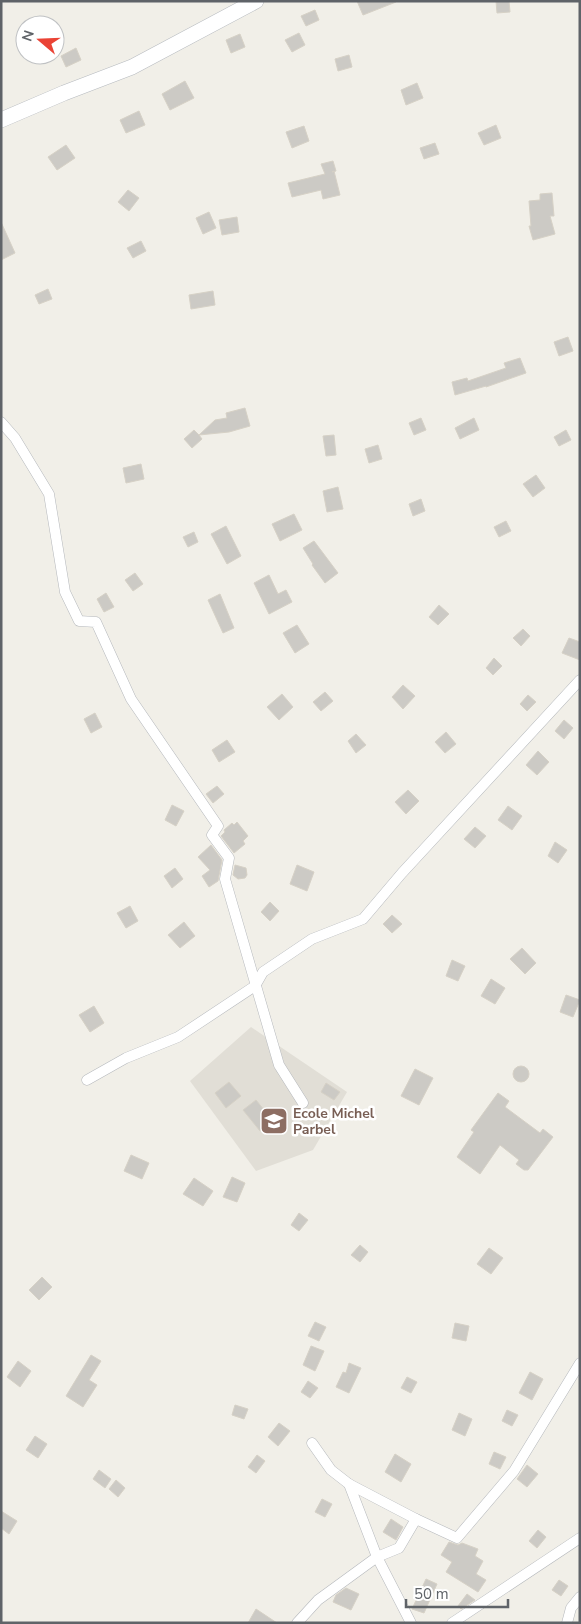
<svg xmlns="http://www.w3.org/2000/svg" width="581" height="1624" viewBox="0 0 581 1624" font-family="'Nunito Sans',sans-serif">
  <style>
    .education { fill: #e1ded6 }
    .building { fill: #cccac5; stroke: #d6d1c6 }
    .lines { fill: none; stroke-linecap: round; stroke-linejoin: round }
    .minor-casing { stroke: #b5b8bc; stroke-width: 11 }
    .secondary-casing { stroke: #b6babf; stroke-width: 16 }
    .minor { stroke: #fff; stroke-width: 10 }
    .secondary { stroke: #fff; stroke-width: 15 }
    .labels { text-anchor: middle; dominant-baseline: central; stroke-width: 5; stroke-linejoin: round; paint-order: stroke }
    .education-label { font-size: 14px; font-weight: bold; fill: #785e54; stroke: #fff; text-anchor: start }
  </style>
  <rect width="100%" height="100%" fill="#f1efe8"/>
  <!-- education -->
  <polygon class="education" points="251,1027 347,1092 313,1150 256,1171 190,1081"/>
  <!-- building -->
  <g class="building">
    <polygon points="357,1 396,1 396,2 363,15"/>
    <polygon points="496,1 509,1 510,12 497,13"/>
    <polygon points="315,10 319,20 306,26 301,16"/>
    <polygon points="299,33 305,45 292,52 285,40"/>
    <polygon points="240,34 245,47 231,53 226,40"/>
    <polygon points="76,48 81,60 66,67 61,56"/>
    <polygon points="349,55 352,67 338,71 335,59"/>
    <polygon points="185,81 194,98 170,110 162,94"/>
    <polygon points="417,83 423,98 406,105 401,90"/>
    <polygon points="139,111 145,125 126,133 120,120"/>
    <polygon points="496,125 501,138 484,145 478,133"/>
    <polygon points="304,126 309,141 292,148 286,132"/>
    <polygon points="435,143 439,154 424,159 420,148"/>
    <polygon points="66,145 75,158 57,170 48,157"/>
    <polygon points="333,161 336,171 332,172 334,171 340,195 323,199 321,190 292,197 288,183 325,174 321,164"/>
    <polygon points="128,190 139,198 129,211 118,202"/>
    <polygon points="552,193 554,216 550,216 555,234 533,240 529,226 531,226 529,201 540,200 540,194"/>
    <polygon points="209,212 216,228 203,234 196,218"/>
    <polygon points="237,217 239,232 222,235 219,220"/>
    <polygon points="1,222 15,253 1,260"/>
    <polygon points="141,241 146,251 133,258 127,248"/>
    <polygon points="48,289 52,299 39,304 35,295"/>
    <polygon points="213,291 215,305 191,309 189,295"/>
    <polygon points="568,337 573,351 559,356 554,342"/>
    <polygon points="520,358 526,373 486,387 486,386 455,395 452,382 467,378 468,381 506,368 504,363"/>
    <polygon points="245,408 250,426 229,432 199,435 202,439 192,448 184,439 194,430 199,435 215,420 227,418 226,413"/>
    <polygon points="421,418 426,430 414,435 409,423"/>
    <polygon points="474,418 479,430 460,439 455,428"/>
    <polygon points="566,430 571,440 559,446 554,437"/>
    <polygon points="334,435 336,455 326,456 323,436"/>
    <polygon points="378,445 382,459 369,463 365,449"/>
    <polygon points="141,464 144,479 126,483 123,468"/>
    <polygon points="536,475 545,488 533,497 523,484"/>
    <polygon points="338,487 343,509 327,512 323,491"/>
    <polygon points="421,499 425,511 413,516 409,504"/>
    <polygon points="294,514 302,530 280,541 272,524"/>
    <polygon points="506,521 511,531 499,537 494,527"/>
    <polygon points="226,526 241,556 227,564 211,534"/>
    <polygon points="194,532 198,542 188,547 183,537"/>
    <polygon points="314,541 338,573 325,583 312,565 313,564 303,548"/>
    <polygon points="135,573 143,584 133,591 125,580"/>
    <polygon points="269,575 278,594 286,590 292,602 269,614 254,583"/>
    <polygon points="106,593 114,607 104,612 97,599"/>
    <polygon points="220,594 234,628 223,633 208,600"/>
    <polygon points="439,605 449,614 438,625 429,617"/>
    <polygon points="297,625 309,644 295,653 283,633"/>
    <polygon points="523,629 530,636 521,646 513,638"/>
    <polygon points="569,638 580,642 580,660 562,653"/>
    <polygon points="494,658 502,666 493,675 486,668"/>
    <polygon points="403,685 415,696 403,709 392,697"/>
    <polygon points="325,692 333,701 321,711 313,702"/>
    <polygon points="282,694 293,707 279,720 267,707"/>
    <polygon points="528,695 536,702 527,711 520,704"/>
    <polygon points="95,713 102,727 91,733 84,719"/>
    <polygon points="564,720 573,728 564,739 555,731"/>
    <polygon points="446,732 456,744 445,753 435,742"/>
    <polygon points="356,734 366,745 356,753 348,741"/>
    <polygon points="227,740 235,752 219,762 212,750"/>
    <polygon points="538,751 549,762 537,775 526,765"/>
    <polygon points="217,786 224,794 213,803 206,794"/>
    <polygon points="408,790 419,801 406,814 395,802"/>
    <polygon points="172,805 184,811 176,826 165,820"/>
    <polygon points="508,806 522,816 512,830 498,820"/>
    <polygon points="237,822 248,836 243,841 245,844 234,853 221,836 225,832 224,830 232,823 234,825"/>
    <polygon points="475,827 486,836 475,848 464,839"/>
    <polygon points="555,842 567,850 558,863 548,856"/>
    <polygon points="211,845 222,860 218,881 209,887 202,876 210,870 198,857"/>
    <polygon points="235,865 246,868 247,875 245,878 238,879 233,875"/>
    <polygon points="297,865 314,872 307,891 290,884"/>
    <polygon points="175,868 183,879 172,888 164,876"/>
    <polygon points="270,902 279,911 270,921 261,912"/>
    <polygon points="130,906 138,921 126,928 117,913"/>
    <polygon points="392,915 402,924 392,933 383,924"/>
    <polygon points="184,922 195,936 180,948 168,935"/>
    <polygon points="522,948 536,963 525,974 510,959"/>
    <polygon points="452,960 465,966 458,981 446,976"/>
    <polygon points="491,979 505,988 495,1004 481,996"/>
    <polygon points="566,995 580,1000 573,1017 560,1012"/>
    <polygon points="94,1006 104,1023 90,1032 79,1015"/>
    <circle cx="521" cy="1074" r="8"/>
    <polygon points="415,1069 433,1078 419,1105 401,1096"/>
    <polygon points="229,1082 241,1096 226,1108 215,1093"/>
    <polygon points="326,1083 340,1092 334,1100 321,1092"/>
    <polygon points="498,1093 509,1101 505,1107 540,1133 543,1129 553,1137 528,1170 524,1170 516,1164 519,1160 500,1145 480,1174 457,1157 474,1132 471,1130"/>
    <polygon points="256,1100 273,1121 260,1131 243,1110"/>
    <polygon points="131,1155 149,1163 142,1179 124,1171"/>
    <polygon points="232,1177 245,1183 237,1202 223,1197"/>
    <polygon points="194,1178 213,1191 203,1206 183,1194"/>
    <polygon points="299,1213 308,1220 299,1231 291,1225"/>
    <polygon points="360,1245 368,1252 360,1262 351,1255"/>
    <polygon points="489,1248 503,1258 491,1274 477,1264"/>
    <polygon points="42,1277 52,1287 39,1300 29,1290"/>
    <polygon points="315,1322 326,1327 319,1341 308,1336"/>
    <polygon points="455,1323 469,1326 466,1341 452,1338"/>
    <polygon points="311,1346 324,1351 315,1371 303,1365"/>
    <polygon points="91,1355 101,1361 89,1380 97,1385 83,1407 66,1396"/>
    <polygon points="18,1361 31,1371 20,1387 7,1377"/>
    <polygon points="349,1363 361,1368 349,1393 336,1387 343,1372 346,1373"/>
    <polygon points="530,1372 543,1379 532,1400 519,1393"/>
    <polygon points="407,1377 417,1382 411,1393 401,1388"/>
    <polygon points="308,1381 318,1388 310,1398 301,1392"/>
    <polygon points="235,1405 248,1409 244,1419 232,1415"/>
    <polygon points="507,1410 518,1415 512,1426 502,1421"/>
    <polygon points="459,1413 472,1419 465,1436 452,1430"/>
    <polygon points="279,1423 290,1431 278,1446 268,1437"/>
    <polygon points="35,1436 47,1444 38,1458 26,1450"/>
    <polygon points="494,1452 506,1457 500,1469 489,1464"/>
    <polygon points="395,1454 411,1464 401,1482 385,1472"/>
    <polygon points="257,1455 265,1461 256,1473 248,1467"/>
    <polygon points="527,1465 538,1474 527,1487 517,1479"/>
    <polygon points="99,1470 111,1479 105,1488 93,1479"/>
    <polygon points="116,1480 125,1488 118,1497 109,1489"/>
    <polygon points="322,1499 332,1504 325,1517 315,1512"/>
    <polygon points="1,1511 17,1521 9,1534 1,1528"/>
    <polygon points="391,1519 403,1527 396,1540 383,1532"/>
    <polygon points="538,1530 546,1537 537,1548 529,1541"/>
    <polygon points="449,1542 458,1545 462,1543 478,1549 475,1556 483,1561 476,1574 486,1580 478,1592 446,1572 452,1562 441,1555"/>
    <polygon points="426,1579 437,1584 424,1613 412,1609"/>
    <polygon points="559,1580 568,1586 561,1596 552,1590"/>
    <polygon points="346,1588 359,1594 351,1610 333,1602 336,1595"/>
    <polygon points="467,1594 475,1600 461,1609 458,1606"/>
    <polygon points="256,1609 277,1623 248,1623"/>
  </g>
  <g class="lines">
    <defs>
      <g id="minor">
        <polyline points="1,422 15,438 49,494 65,592 79,621 96,622 131,699 218,826 212,835 229,858 225,879 279,1065 303,1103"/>
        <polyline points="87,1080 126,1058 178,1037 255,986 263,972 312,939 363,919 402,873 580,680"/>
        <polyline points="312,1443 331,1470 349,1484 377,1557 411,1623"/>
        <polyline points="349,1484 416,1519 457,1538 514,1471 580,1363"/>
        <polyline points="297,1623 318,1600 377,1557 399,1548 416,1519"/>
        <polyline points="452,1623 580,1538"/>
        <polyline points="567,1623 571,1608 580,1597"/>
      </g>
      <polyline id="secondary" points="1,120 64,93 132,67 256,1"/>
    </defs>
    <!-- minor casing -->
    <use href="#minor" class="minor-casing"/>
    <!-- secondary casing -->
    <use href="#secondary" class="secondary-casing"/>
    <!-- minor -->
    <use href="#minor" class="minor"/>
    <!-- secondary -->
    <use href="#secondary" class="secondary"/>
  </g>
  <!-- icons -->
  <defs>
    <symbol id="school-square" viewBox="-11 -11 22 22"><rect x="-9" y="-9" width="18" height="18" rx="4" fill="#8d6e63" stroke="#fff"/><path d="M0-5L7-2L0 1L-7-2ZM-4 1L0 2.5L4 1V4Q0 6-4 4Z" fill="#fff"/></symbol>
  </defs>
  <g fill-rule="evenodd">
    <use href="#school-square" x="258" y="1105" width="32" height="32"/>
  </g>
  <g class="labels">
    <!-- education labels -->
    <g class="education-label">
      <text x="293" y="1113">Ecole Michel<tspan x="293" dy="16">Parbel</tspan></text>
    </g>
  </g>
  <!-- border -->
  <rect width="581" height="1624" fill="none" stroke="#5f6368" stroke-width="5"/>
  <!-- north arrow -->
  <g transform="translate(40 40) rotate(289)"><circle r="24" fill="#ffffff" stroke="#bfc1c3"/>
  <path d="M0-4L9 19L0 12L-9 19Z" fill="#ea4335"/>
  <text y="-8" font-size="14" font-weight="bold" text-anchor="middle" fill="#5f6368">N</text>
  </g>
  <!-- scale -->
  <path d="M406 1599v8h102v-8" fill="none" stroke="#5f6368" stroke-width="2.5"/>
  <text x="414" y="1599" font-size="15" fill="#5f6368" stroke="#ffffff" stroke-width="4" paint-order="stroke">50 m</text>
</svg>
